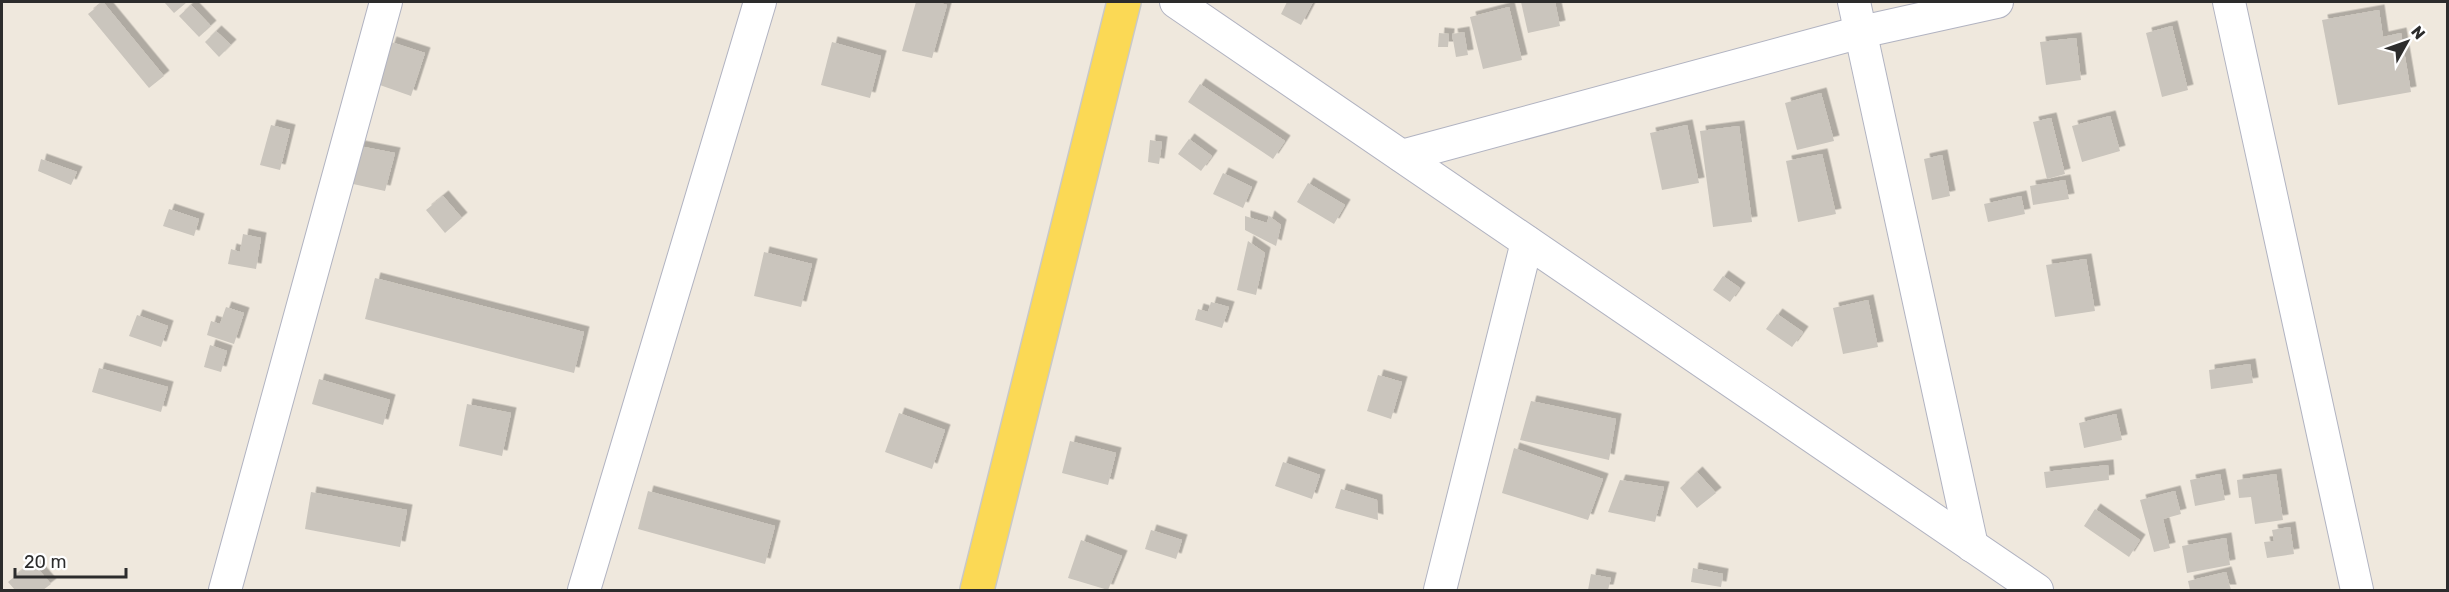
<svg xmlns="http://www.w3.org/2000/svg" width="2449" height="592" viewBox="0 0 2449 592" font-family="Rubik,sans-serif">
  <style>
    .building { fill: #cac5bd; filter: url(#shadow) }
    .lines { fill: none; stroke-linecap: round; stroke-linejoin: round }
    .street-casing { stroke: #b1b3c1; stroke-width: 34 }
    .primary-casing { stroke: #c8c8c8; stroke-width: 36 }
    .street { stroke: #fff; stroke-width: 32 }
    .primary { stroke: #fbd955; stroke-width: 33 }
  </style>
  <defs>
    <filter id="shadow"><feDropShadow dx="5.5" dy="-5.5" stdDeviation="0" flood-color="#0004"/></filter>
  </defs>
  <rect width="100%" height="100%" fill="#efe8dd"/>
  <!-- building -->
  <g class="building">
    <polygon points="103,2 164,76 149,88 88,14"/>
    <polygon points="164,2 187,2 174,13"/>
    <polygon points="916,2 937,2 947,5 932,58 902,51"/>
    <polygon points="1287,2 1313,2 1301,25 1281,14"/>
    <polygon points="1521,2 1555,2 1560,26 1528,33"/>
    <polygon points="191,5 211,26 199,37 179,16"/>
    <polygon points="1509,7 1522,60 1483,69 1470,17"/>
    <polygon points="2379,10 2383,37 2401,33 2411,92 2338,105 2322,20"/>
    <polygon points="2172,26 2188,90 2162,97 2146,33"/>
    <polygon points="216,31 231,45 219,57 205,42"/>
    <polygon points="1464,32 1468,55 1456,57 1452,34"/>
    <polygon points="1439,33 1449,34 1448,47 1438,47"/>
    <polygon points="2076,38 2081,80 2046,85 2040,42"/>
    <polygon points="391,42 425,53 411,96 377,84"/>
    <polygon points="832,42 881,56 870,98 821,85"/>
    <polygon points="1200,84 1285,141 1273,159 1188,102"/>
    <polygon points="1821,93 1834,141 1797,150 1785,103"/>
    <polygon points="2110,116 2120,151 2082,162 2072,126"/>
    <polygon points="2051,118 2065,174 2047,179 2033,122"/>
    <polygon points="271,125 290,130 280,170 260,165"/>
    <polygon points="1687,125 1699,183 1662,190 1650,133"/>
    <polygon points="1739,126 1752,222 1713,227 1700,131"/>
    <polygon points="1189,139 1212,156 1201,171 1178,154"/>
    <polygon points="1150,140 1162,142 1159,164 1148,162"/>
    <polygon points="354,145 395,153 385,191 344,182"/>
    <polygon points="1822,154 1836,214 1798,222 1786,161"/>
    <polygon points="1942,155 1950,196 1932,200 1924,159"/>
    <polygon points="41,159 77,172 71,185 38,171"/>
    <polygon points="1223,173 1252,187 1243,208 1213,194"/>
    <polygon points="2065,180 2069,199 2033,205 2030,186"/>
    <polygon points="1308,183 1345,205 1334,224 1297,202"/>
    <polygon points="443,196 462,218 445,233 426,210"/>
    <polygon points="2021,196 2025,214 1988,222 1984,204"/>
    <polygon points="169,209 199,219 194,236 163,226"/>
    <polygon points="1245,216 1267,223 1269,216 1281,225 1276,246 1245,230"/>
    <polygon points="243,234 261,238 256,269 228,264 231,249 240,252"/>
    <polygon points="1248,241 1265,253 1256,295 1237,290"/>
    <polygon points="764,252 812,264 801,307 754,296"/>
    <polygon points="2086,259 2095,311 2055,317 2046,265"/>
    <polygon points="1723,276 1740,288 1730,302 1713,290"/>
    <polygon points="375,278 584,332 574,373 365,319"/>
    <polygon points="1868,300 1878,347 1843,354 1833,308"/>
    <polygon points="1211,302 1229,307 1222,328 1195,320 1198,309 1208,312"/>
    <polygon points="226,307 244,313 234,344 207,335 211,321 220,324"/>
    <polygon points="1777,314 1803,332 1792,347 1766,329"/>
    <polygon points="137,315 168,326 161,347 129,336"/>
    <polygon points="210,345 227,351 221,372 204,367"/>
    <polygon points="2250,364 2253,383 2211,389 2209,370"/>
    <polygon points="99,368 168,387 161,412 92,392"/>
    <polygon points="1378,375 1402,382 1391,419 1367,411"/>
    <polygon points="319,379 390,400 383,425 312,404"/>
    <polygon points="1531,401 1616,419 1609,460 1520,440"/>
    <polygon points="467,404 511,413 502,456 459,446"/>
    <polygon points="899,413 945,430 932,469 885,452"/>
    <polygon points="2116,414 2122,440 2084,448 2079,423"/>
    <polygon points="1070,441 1116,453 1108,485 1062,473"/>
    <polygon points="1514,448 1603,479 1588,520 1502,493"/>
    <polygon points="1283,462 1320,475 1312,499 1275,486"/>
    <polygon points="2108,465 2109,480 2046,488 2044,472"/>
    <polygon points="1697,472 1716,493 1697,508 1680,488"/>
    <polygon points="2220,474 2225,500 2195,506 2190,480"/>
    <polygon points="2276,474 2283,520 2255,524 2251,497 2239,498 2237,480"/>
    <polygon points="1620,480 1664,487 1655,522 1608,512"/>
    <polygon points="1341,489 1377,500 1378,520 1335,508"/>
    <polygon points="648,491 775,526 765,564 638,529"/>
    <polygon points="2175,491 2181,514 2163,519 2170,548 2154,552 2140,500"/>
    <polygon points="311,492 407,510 400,547 305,529"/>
    <polygon points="2095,509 2140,540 2129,557 2084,526"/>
    <polygon points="2290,527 2294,554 2267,558 2264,542 2274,541 2272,530"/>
    <polygon points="1151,530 1182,540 1176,559 1145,549"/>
    <polygon points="2226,538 2230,565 2187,573 2182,546"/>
    <polygon points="1081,540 1122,556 1108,590 1068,578"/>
    <polygon points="32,562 51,584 43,590 15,590 8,582"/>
    <polygon points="1693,568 1723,574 1721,587 1691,582"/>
    <polygon points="2226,572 2231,590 2190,590 2188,581"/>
    <polygon points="1591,574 1611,578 1608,590 1588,590"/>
  </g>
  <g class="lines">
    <defs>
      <g id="street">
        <polyline points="1176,2 2037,590"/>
        <polyline points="1854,2 1972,546"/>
        <polyline points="2229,2 2357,590"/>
        <polyline points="1402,156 1861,32 1997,2"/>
        <polyline points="225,590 386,2"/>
        <polyline points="584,590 760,2"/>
        <polyline points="1440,590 1527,242"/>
      </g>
      <polyline id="primary" points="977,590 1124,2"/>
    </defs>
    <!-- street casing -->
    <use href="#street" class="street-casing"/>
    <!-- primary casing -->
    <use href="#primary" class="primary-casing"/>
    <!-- street -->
    <use href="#street" class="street"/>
    <!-- primary -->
    <use href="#primary" class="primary"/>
  </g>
  <!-- border -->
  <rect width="2449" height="592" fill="none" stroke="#2c2c2c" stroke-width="6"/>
  <!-- north arrow -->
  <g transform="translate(2407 42) rotate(50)" stroke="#ffffff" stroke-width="4.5" paint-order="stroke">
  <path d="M0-4.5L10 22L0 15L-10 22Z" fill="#2c2c2c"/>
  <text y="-9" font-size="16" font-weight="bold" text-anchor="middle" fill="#2c2c2c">N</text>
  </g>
  <!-- scale -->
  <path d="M15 568v9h111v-9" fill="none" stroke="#2c2c2c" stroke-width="3"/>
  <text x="24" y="568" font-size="18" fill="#2c2c2c" stroke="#ffffff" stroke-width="4.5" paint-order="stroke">20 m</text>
</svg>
